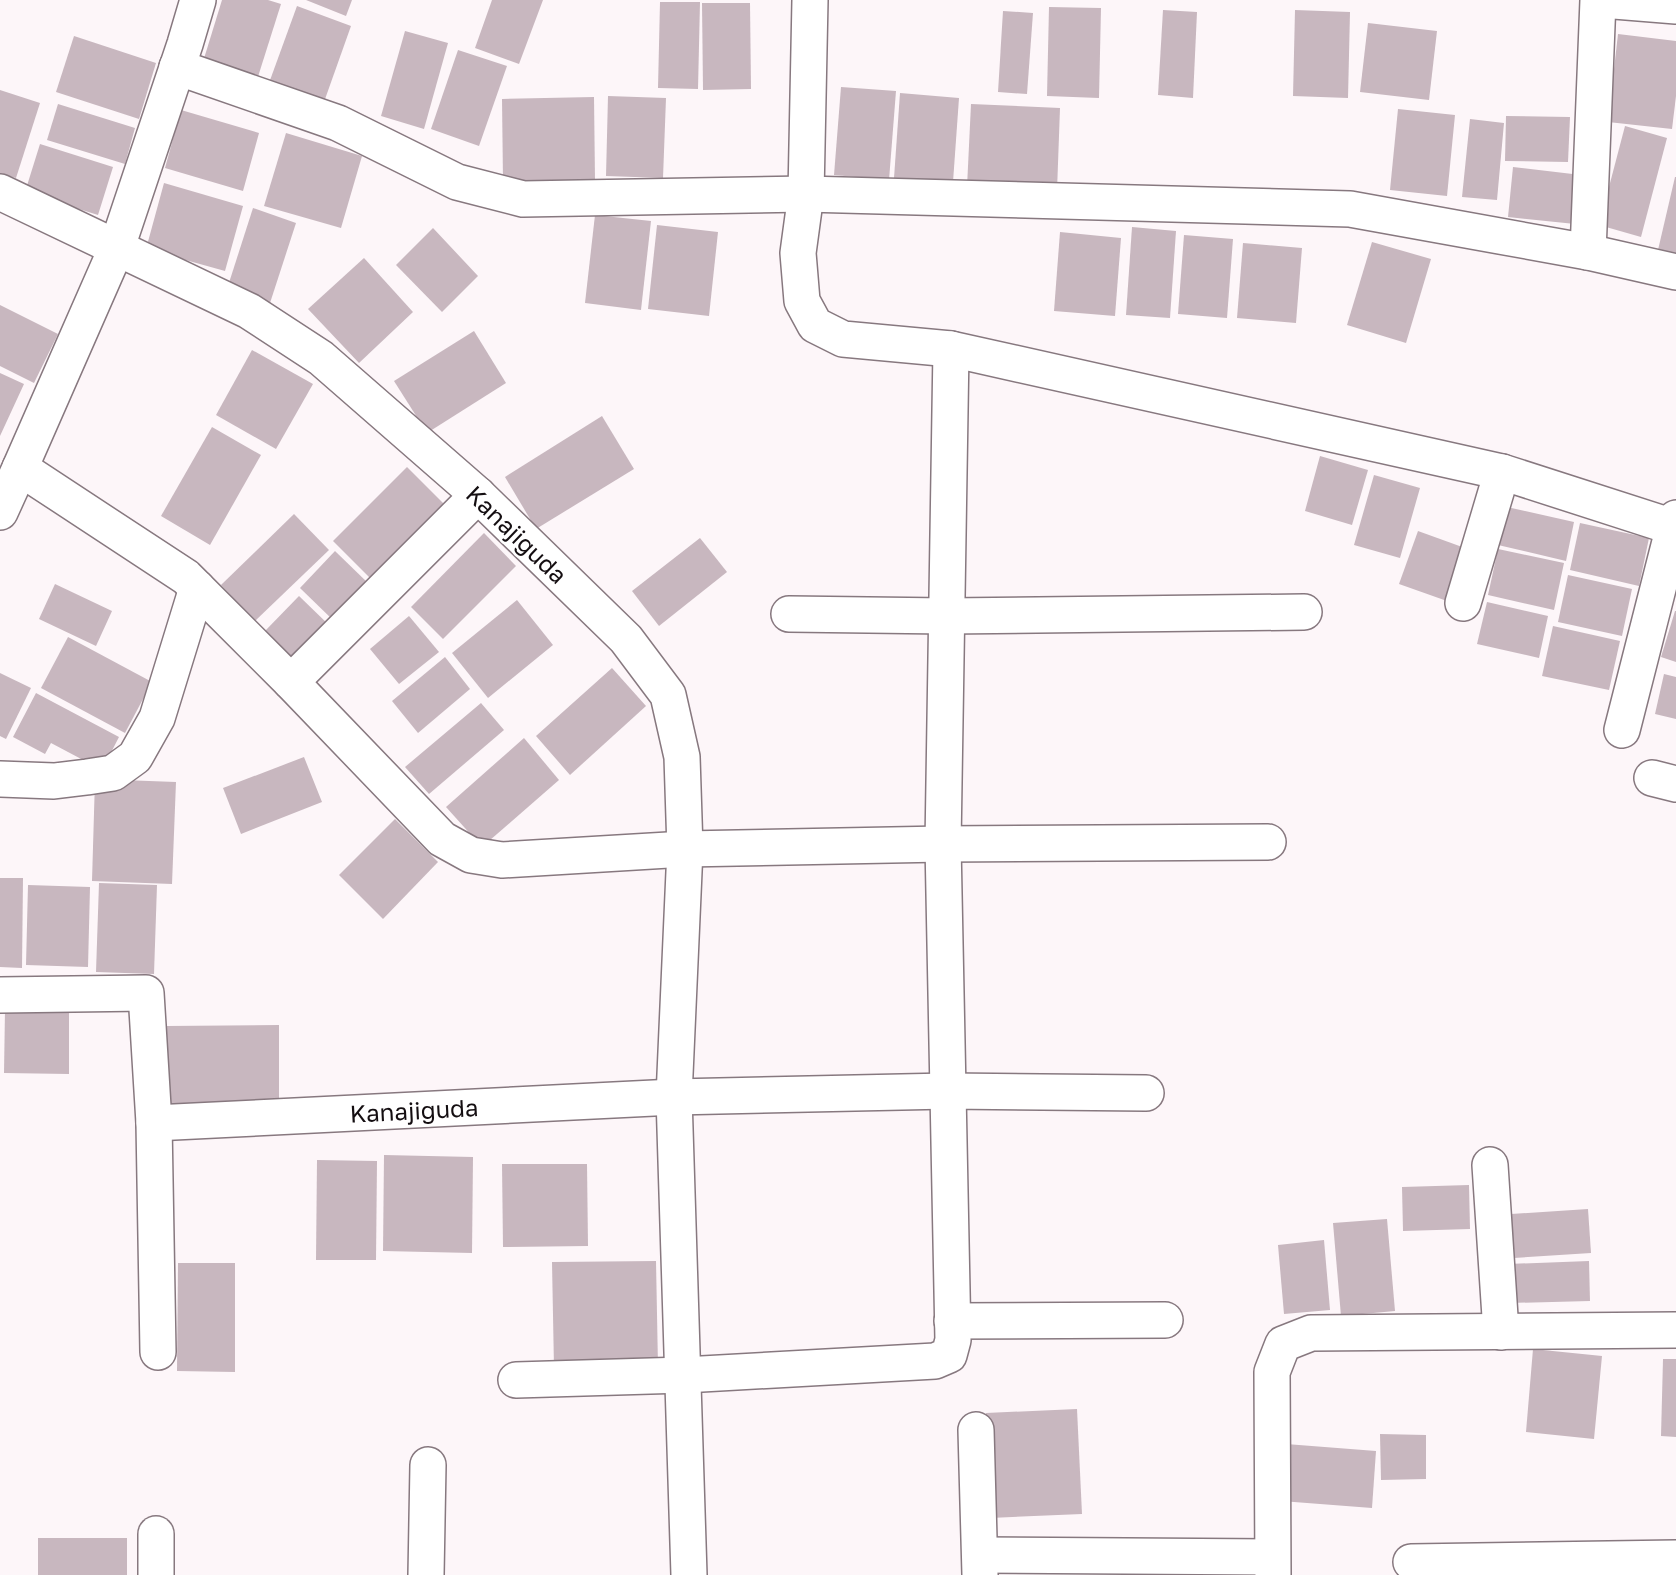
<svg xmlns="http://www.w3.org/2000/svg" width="1676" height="1575" viewBox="0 0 1676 1575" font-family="'Golos Text',sans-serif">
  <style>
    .building { fill: #c8b7bf }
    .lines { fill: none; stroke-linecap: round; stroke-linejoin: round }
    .minor-casing { stroke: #87787f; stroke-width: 38 }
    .minor { stroke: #fff; stroke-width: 35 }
    .labels { text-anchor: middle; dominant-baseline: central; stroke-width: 5; stroke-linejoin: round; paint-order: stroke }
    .street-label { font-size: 24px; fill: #140e11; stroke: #fff }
  </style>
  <rect width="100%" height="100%" fill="#fdf6f9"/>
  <!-- building -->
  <g class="building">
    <polygon points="222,0 268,0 281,4 256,83 202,65"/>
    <polygon points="306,0 352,0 346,16"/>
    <polygon points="492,0 543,0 519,64 475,48"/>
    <polygon points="660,2 700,2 698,89 658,88"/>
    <polygon points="702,3 750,3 751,89 703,90"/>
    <polygon points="297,6 351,26 324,102 269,83"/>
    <polygon points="1049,7 1101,8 1099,98 1047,96"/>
    <polygon points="1163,10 1197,12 1193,98 1158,95"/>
    <polygon points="1295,10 1350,12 1348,98 1293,96"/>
    <polygon points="1003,11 1033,13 1027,94 998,92"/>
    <polygon points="1368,23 1437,31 1429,100 1360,92"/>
    <polygon points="405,31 448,43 424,129 381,116"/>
    <polygon points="1618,34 1676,41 1676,96 1672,129 1608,122"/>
    <polygon points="74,36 156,63 139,119 56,92"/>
    <polygon points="458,50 507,66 479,146 431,129"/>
    <polygon points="841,87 896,91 889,180 834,175"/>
    <polygon points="0,90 40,103 16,178 0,173"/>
    <polygon points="900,93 959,98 953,182 894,178"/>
    <polygon points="608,96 666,98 663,178 606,176"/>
    <polygon points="594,97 595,180 503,181 502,99"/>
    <polygon points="58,104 135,128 125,164 47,140"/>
    <polygon points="971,104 1060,108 1057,191 967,187"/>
    <polygon points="1398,109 1455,115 1447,196 1390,190"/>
    <polygon points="181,110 259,133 243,191 165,168"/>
    <polygon points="1506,116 1570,117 1568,162 1505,161"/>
    <polygon points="1470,119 1504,123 1497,200 1462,197"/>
    <polygon points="1625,126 1667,138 1641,237 1599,225"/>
    <polygon points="286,133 362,156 341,228 264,206"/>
    <polygon points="40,144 113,167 98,215 25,192"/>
    <polygon points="1513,167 1581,175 1575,224 1508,217"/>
    <polygon points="1675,177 1676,177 1676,254 1658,250"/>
    <polygon points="164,183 243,206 225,271 146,249"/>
    <polygon points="253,208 296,223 270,303 227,289"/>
    <polygon points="595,215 651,221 641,310 585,303"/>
    <polygon points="657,225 718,232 709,316 648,309"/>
    <polygon points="1132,227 1176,231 1170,318 1126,315"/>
    <polygon points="433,228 478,276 442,312 396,265"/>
    <polygon points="1060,232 1121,238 1115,316 1054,311"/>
    <polygon points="1184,235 1233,239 1227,318 1178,314"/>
    <polygon points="1372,242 1431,259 1406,343 1347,325"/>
    <polygon points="1243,243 1302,248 1296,323 1237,318"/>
    <polygon points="364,258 413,312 359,363 308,309"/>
    <polygon points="0,305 58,334 34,383 0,366"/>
    <polygon points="474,331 506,383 427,433 394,381"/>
    <polygon points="252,350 313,384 276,449 216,415"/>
    <polygon points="0,373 24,384 0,436"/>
    <polygon points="602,416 634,469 536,529 505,477"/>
    <polygon points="212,427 261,455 210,545 161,516"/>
    <polygon points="1320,456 1368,470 1352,525 1305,511"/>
    <polygon points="407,467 444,504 370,578 333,541"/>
    <polygon points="1374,475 1420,488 1400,558 1354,545"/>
    <polygon points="1507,507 1574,522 1566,561 1498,545"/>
    <polygon points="294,514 329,550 255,621 221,585"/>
    <polygon points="1580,523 1649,538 1639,586 1570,570"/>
    <polygon points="1418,531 1465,548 1447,601 1399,584"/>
    <polygon points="484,533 516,566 443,639 411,607"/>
    <polygon points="700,538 727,572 659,626 632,591"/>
    <polygon points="1498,549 1564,563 1554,610 1488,595"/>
    <polygon points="335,551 370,585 335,622 300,588"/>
    <polygon points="1568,575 1632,589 1622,636 1558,622"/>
    <polygon points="55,584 112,611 96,646 39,619"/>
    <polygon points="299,596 331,627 296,663 265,631"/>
    <polygon points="517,600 553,645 488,698 452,653"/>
    <polygon points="1487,602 1548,616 1539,658 1477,644"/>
    <polygon points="1675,611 1676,611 1676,662 1661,657"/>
    <polygon points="409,616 439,652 399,684 370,649"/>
    <polygon points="1553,626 1620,641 1609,690 1542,676"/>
    <polygon points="68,637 152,682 125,733 41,688"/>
    <polygon points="445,657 470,689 418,733 392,701"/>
    <polygon points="612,668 646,706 570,775 536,736"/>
    <polygon points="0,673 31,688 6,739 0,736"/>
    <polygon points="1664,674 1676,677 1676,719 1655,714"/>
    <polygon points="36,693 119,737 102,770 51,743 45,754 13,737"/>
    <polygon points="481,703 504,730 429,794 405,767"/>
    <polygon points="524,738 559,780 482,847 446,807"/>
    <polygon points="304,757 322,802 241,834 223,788"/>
    <polygon points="95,779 176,782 172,884 92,881"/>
    <polygon points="395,819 438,862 383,919 339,875"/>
    <polygon points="0,878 23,878 22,968 0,967"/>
    <polygon points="99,883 157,885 154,974 96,972"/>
    <polygon points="28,885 90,887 88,967 26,965"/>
    <polygon points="5,1009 69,1010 69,1074 4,1073"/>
    <polygon points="279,1025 279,1106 166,1105 166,1026"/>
    <polygon points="384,1155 473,1157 472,1253 383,1251"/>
    <polygon points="317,1160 377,1161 376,1260 316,1260"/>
    <polygon points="502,1164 587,1164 588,1246 503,1247"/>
    <polygon points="1469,1185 1470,1229 1403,1231 1402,1187"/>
    <polygon points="1588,1209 1591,1253 1514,1258 1511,1214"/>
    <polygon points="1387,1219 1395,1311 1341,1316 1333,1223"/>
    <polygon points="1324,1240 1330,1310 1284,1314 1278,1245"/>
    <polygon points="656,1261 658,1367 554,1368 552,1262"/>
    <polygon points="1589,1261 1590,1301 1509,1303 1508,1264"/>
    <polygon points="178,1263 235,1263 235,1372 177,1371"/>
    <polygon points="1533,1349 1602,1356 1594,1439 1526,1432"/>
    <polygon points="1663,1359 1676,1359 1676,1437 1661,1436"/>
    <polygon points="1077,1409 1082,1514 990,1518 986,1413"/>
    <polygon points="1380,1434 1426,1435 1426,1479 1381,1480"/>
    <polygon points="1286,1444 1376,1451 1372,1508 1281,1501"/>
    <rect x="38" y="1538" width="89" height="37"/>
  </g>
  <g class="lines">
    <defs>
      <g id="minor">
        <polyline points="198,0 185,44 117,247 20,468 186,577 291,682 442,839 471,855 502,860 685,849 943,844 1268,842"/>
        <polyline points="810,0 806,194 798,253 802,301 815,325 843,339 951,349 1502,472 1676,528"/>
        <polyline points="1602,0 1676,6"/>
        <polyline points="177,67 338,123 457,182 523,199 806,194 1350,209 1588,252 1676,272"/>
        <polyline points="0,192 249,311 321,358 478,495 626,639 668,695 682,757 685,849 674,1097 689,1575"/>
        <polyline points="1588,252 1598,0"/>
        <polyline points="0,512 20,468"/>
        <polyline points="1463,603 1502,472"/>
        <polyline points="789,614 947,616 1304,612"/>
        <polyline points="291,682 478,495"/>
        <polyline points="1622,730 1676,518"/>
        <polyline points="1652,778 1676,784"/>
        <polyline points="0,779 54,781 87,777 113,773 135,757 157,718 197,588"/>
        <polyline points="0,995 146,993 154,1123 158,1352"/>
        <polyline points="154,1123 674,1097 948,1091 1146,1093"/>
        <polyline points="1490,1165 1501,1332"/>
        <polyline points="952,1321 1165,1320"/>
        <polyline points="516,1380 684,1375 935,1361 949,1355 953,1340 943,844 951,349"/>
        <polyline points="976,1430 980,1575"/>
        <polyline points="980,1555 1272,1557"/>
        <polyline points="1411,1562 1676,1558"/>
        <polyline points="156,1575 156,1534"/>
        <polyline points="426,1575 428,1465"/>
        <polyline points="1273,1575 1272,1372 1283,1344 1311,1333 1676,1330"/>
      </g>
    </defs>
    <!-- minor casing -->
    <use href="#minor" class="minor-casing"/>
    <!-- minor -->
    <use href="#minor" class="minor"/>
  </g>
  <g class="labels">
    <!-- street labels -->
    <g class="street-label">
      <text transform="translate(517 534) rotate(44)">Kanajiguda</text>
      <text transform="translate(414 1110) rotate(-3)">Kanajiguda</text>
    </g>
  </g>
</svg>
